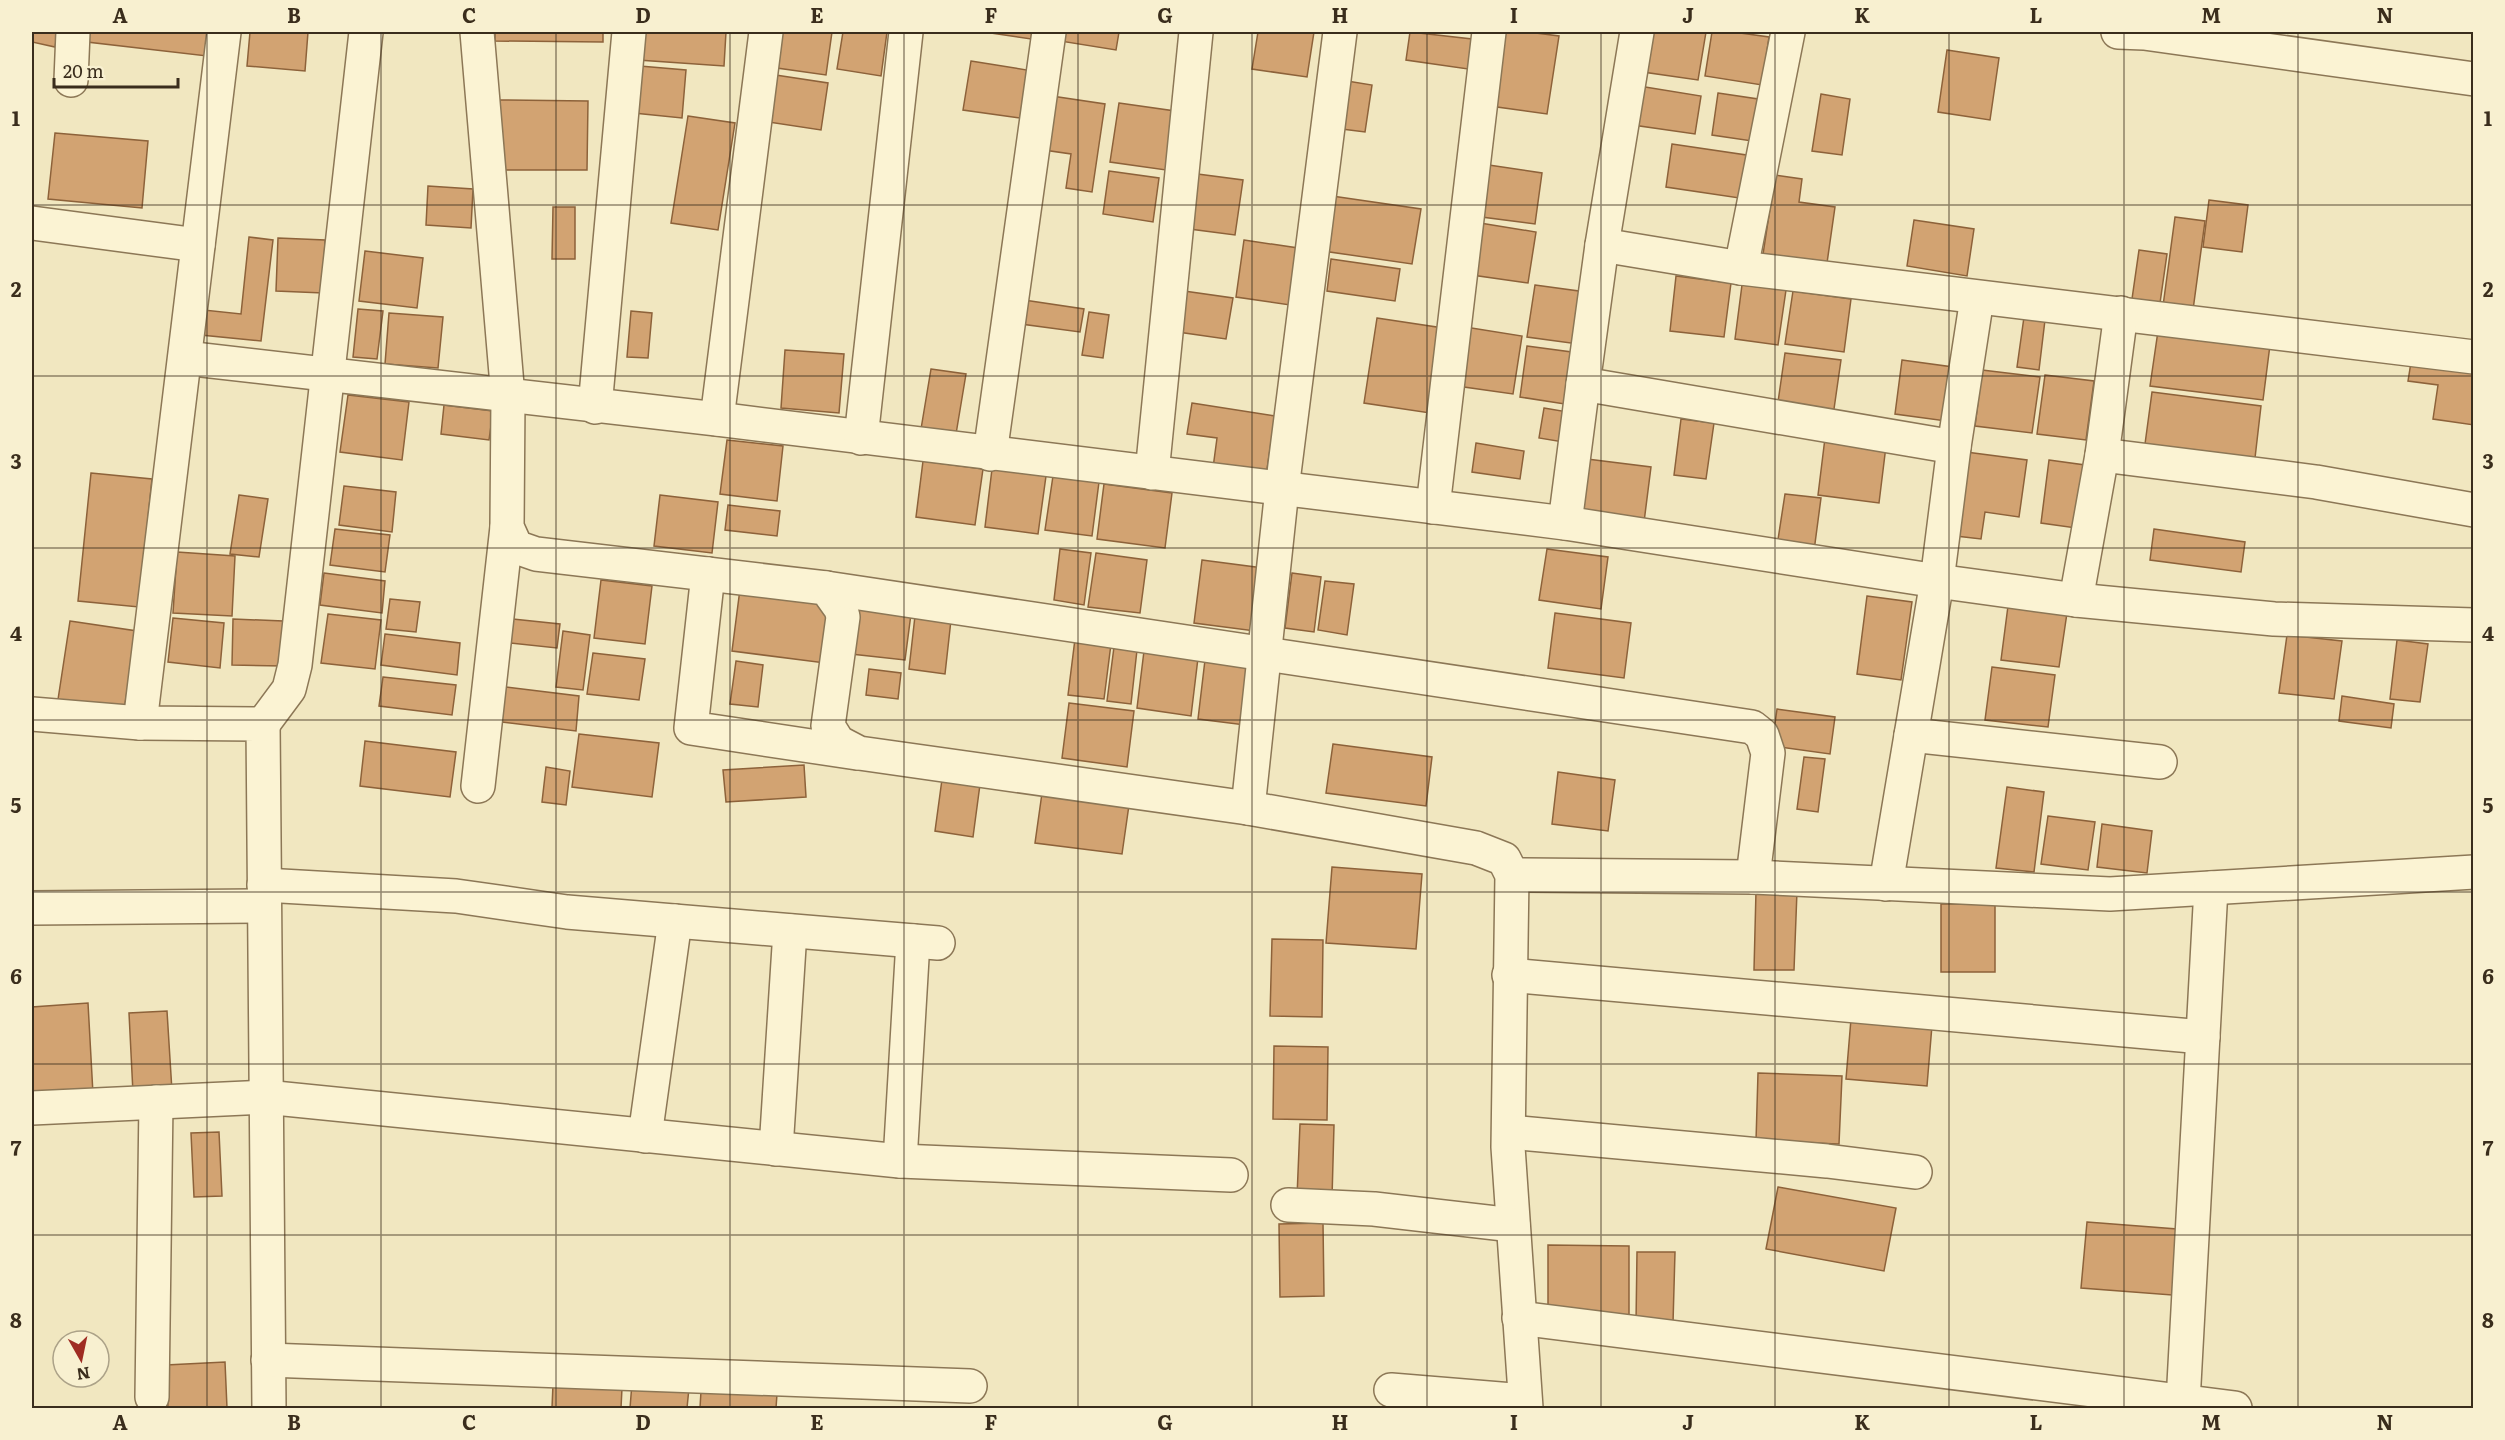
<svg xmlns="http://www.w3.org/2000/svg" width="2505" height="1440" viewBox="0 0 2505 1440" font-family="Literata,serif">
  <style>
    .building { fill: #d2a372; stroke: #8d623a; stroke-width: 1.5 }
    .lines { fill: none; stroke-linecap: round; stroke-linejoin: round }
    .minor-casing { stroke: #8c7756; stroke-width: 36 }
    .minor { stroke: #fbf3d3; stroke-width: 33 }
    .grid { fill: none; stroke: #3a2d1c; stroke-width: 1.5; stroke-opacity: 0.55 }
    .neatline { fill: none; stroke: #3a2d1c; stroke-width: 2 }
    .grid-label { font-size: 20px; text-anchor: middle; font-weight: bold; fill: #3a2d1c }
  </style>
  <rect width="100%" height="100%" fill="#f1e7c0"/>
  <!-- building -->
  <g class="building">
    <polygon points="32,32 58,32 55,47 32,42"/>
    <polygon points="88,32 210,32 207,56 87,42"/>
    <polygon points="250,32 308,32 305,71 247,66"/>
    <polygon points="495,32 603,32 603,42 495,41"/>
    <polygon points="640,32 726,32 724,66 638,60"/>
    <polygon points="776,32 832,32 826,75 770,67"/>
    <polygon points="843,32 887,32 881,76 837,69"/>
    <polygon points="984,32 1032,32 1031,39"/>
    <polygon points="1062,32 1119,32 1116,50 1060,41"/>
    <polygon points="1258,32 1314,32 1307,77 1252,69"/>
    <polygon points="1410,32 1472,39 1468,69 1406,60"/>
    <polygon points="1501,32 1528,32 1559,36 1547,114 1490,106"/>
    <polygon points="1649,32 1706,32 1698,80 1643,72"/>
    <polygon points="1712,32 1733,32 1769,37 1762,85 1705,76"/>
    <polygon points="1947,50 1999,58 1990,120 1938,112"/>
    <polygon points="971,61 1027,70 1020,118 963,110"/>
    <polygon points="628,65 686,70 682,118 624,112"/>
    <polygon points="769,74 828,83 821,130 762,121"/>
    <polygon points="1341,80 1372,85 1365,132 1334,128"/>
    <polygon points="1639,86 1701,96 1695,134 1633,125"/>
    <polygon points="1718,93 1758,99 1752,141 1712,135"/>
    <polygon points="1821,94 1850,99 1842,155 1812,151"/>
    <polygon points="1045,95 1105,104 1092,192 1066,188 1071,154 1037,149"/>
    <polygon points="500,100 588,101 587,170 499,170"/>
    <polygon points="1119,103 1175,111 1166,170 1110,162"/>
    <polygon points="688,116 735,123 718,230 671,223"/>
    <polygon points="55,133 148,141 142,208 48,199"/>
    <polygon points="1672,144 1753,156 1746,199 1666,187"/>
    <polygon points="1482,164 1542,173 1535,224 1474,216"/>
    <polygon points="1109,171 1159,178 1153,222 1103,214"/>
    <polygon points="1190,173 1243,180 1235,235 1182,228"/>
    <polygon points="1775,175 1802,179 1799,202 1835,207 1826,270 1762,261"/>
    <polygon points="428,186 473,189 471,228 426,225"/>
    <polygon points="1332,196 1421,209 1412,264 1323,251"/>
    <polygon points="2209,200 2248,205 2242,252 2203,247"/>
    <polygon points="553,207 575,207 575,259 552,259"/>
    <polygon points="2175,217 2205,221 2193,310 2163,306"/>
    <polygon points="1914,220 1974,229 1967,276 1907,266"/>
    <polygon points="1480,223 1536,232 1528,283 1472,275"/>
    <polygon points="249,237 273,240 261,341 201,335 204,310 241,314"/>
    <polygon points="278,238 325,240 323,293 276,291"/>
    <polygon points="1244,240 1298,248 1290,305 1236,297"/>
    <polygon points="2139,250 2167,254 2160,303 2132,299"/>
    <polygon points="365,251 423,258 417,308 359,301"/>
    <polygon points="1331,259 1400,269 1395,301 1327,291"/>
    <polygon points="1676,276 1731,283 1724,337 1670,331"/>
    <polygon points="1535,285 1586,292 1578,344 1527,337"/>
    <polygon points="1742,285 1786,290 1778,345 1735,339"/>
    <polygon points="1177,290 1233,298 1226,339 1171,331"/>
    <polygon points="1793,291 1851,299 1844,352 1785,344"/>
    <polygon points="1024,300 1084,309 1080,332 1021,324"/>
    <polygon points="358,309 383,311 377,359 353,357"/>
    <polygon points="631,311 652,313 648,358 627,357"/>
    <polygon points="1089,312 1109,315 1103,358 1082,355"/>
    <polygon points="389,313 443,317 438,368 385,364"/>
    <polygon points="2024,317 2045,320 2039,370 2017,367"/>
    <polygon points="1377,318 1443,328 1430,413 1364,403"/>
    <polygon points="1459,326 1522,336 1513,394 1450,385"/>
    <polygon points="2158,331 2270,345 2263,400 2150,386"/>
    <polygon points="1527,346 1579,353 1571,405 1520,397"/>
    <polygon points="785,350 844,354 839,413 781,408"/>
    <polygon points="1785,353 1841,360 1833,416 1777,409"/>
    <polygon points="2412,356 2474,364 2474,425 2433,419 2438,385 2408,381"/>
    <polygon points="1902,360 1953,367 1946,421 1895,414"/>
    <polygon points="931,369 966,374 956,434 921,429"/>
    <polygon points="1982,370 2040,377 2032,433 1975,426"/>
    <polygon points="2045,375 2094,381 2086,440 2037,434"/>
    <polygon points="2152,392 2261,406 2255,458 2145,444"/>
    <polygon points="348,395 409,402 402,460 340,452"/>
    <polygon points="1192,403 1275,416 1266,476 1213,468 1217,438 1187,434"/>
    <polygon points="444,405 493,411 489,440 441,434"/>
    <polygon points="1544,408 1568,412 1563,442 1539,438"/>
    <polygon points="1681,419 1714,423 1706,479 1674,475"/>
    <polygon points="1825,438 1886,446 1879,503 1818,495"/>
    <polygon points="727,440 783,446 777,501 720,494"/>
    <polygon points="1476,443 1524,451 1520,479 1472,472"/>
    <polygon points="1966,452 2027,460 2019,517 1985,512 1981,539 1956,536"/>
    <polygon points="1587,459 1651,467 1643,530 1578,521"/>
    <polygon points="2049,460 2085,465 2076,528 2041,523"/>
    <polygon points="923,461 983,469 975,525 916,517"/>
    <polygon points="992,469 1046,476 1038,534 985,527"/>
    <polygon points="91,473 152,479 139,607 78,601"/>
    <polygon points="1053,476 1099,482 1092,536 1045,530"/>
    <polygon points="1104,484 1172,493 1165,548 1097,539"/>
    <polygon points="344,486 396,492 392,532 339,525"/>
    <polygon points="1785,494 1821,498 1814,551 1777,546"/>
    <polygon points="239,495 268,499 259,557 230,554"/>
    <polygon points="660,495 718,502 712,553 654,546"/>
    <polygon points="728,505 780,511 777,536 725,530"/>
    <polygon points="335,529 390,535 385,572 330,565"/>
    <polygon points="2154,529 2245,542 2241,572 2150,560"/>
    <polygon points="1060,549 1091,553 1084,605 1054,600"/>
    <polygon points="1547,549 1608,557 1601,609 1539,600"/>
    <polygon points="177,552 235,556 232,616 173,613"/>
    <polygon points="1096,553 1147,560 1140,613 1088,607"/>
    <polygon points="1202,560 1263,568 1255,631 1194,623"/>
    <polygon points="324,573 385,581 382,613 320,605"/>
    <polygon points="1292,573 1321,577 1314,632 1285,628"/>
    <polygon points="601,580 652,586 645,644 594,638"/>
    <polygon points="1325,581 1354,584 1347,635 1318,630"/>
    <polygon points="740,589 833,601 825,663 732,651"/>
    <polygon points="1867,596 1912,602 1901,680 1857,674"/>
    <polygon points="390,599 420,602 416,632 386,629"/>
    <polygon points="847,606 911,614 905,660 842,653"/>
    <polygon points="2008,606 2067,613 2059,667 2001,660"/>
    <polygon points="1555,613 1631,623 1624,678 1548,668"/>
    <polygon points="328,614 381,620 375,669 321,663"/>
    <polygon points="915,616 951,620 945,674 909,669"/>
    <polygon points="173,618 224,623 220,668 168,662"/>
    <polygon points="504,618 560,624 557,648 501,642"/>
    <polygon points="233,619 283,621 282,666 232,665"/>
    <polygon points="70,621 137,631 123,716 57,706"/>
    <polygon points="563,631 590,635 583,690 556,687"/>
    <polygon points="385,634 460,643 457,675 381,665"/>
    <polygon points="2287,635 2342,641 2334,699 2279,693"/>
    <polygon points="1075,639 1111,644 1104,699 1068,695"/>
    <polygon points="2397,640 2428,644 2420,702 2390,699"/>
    <polygon points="1114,647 1137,650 1131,704 1107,701"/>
    <polygon points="1144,651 1198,658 1191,716 1137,708"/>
    <polygon points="593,653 645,659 639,700 587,694"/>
    <polygon points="1205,660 1253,666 1245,725 1198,719"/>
    <polygon points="736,661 763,665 758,707 730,704"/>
    <polygon points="1992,667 2055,675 2048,727 1985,720"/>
    <polygon points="869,669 901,673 898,699 866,695"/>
    <polygon points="383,677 456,685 452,715 379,706"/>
    <polygon points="498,686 579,696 576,731 494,721"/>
    <polygon points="2342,696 2394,704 2391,728 2339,721"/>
    <polygon points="1069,703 1134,711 1127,767 1062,758"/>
    <polygon points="1777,709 1835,717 1830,754 1772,746"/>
    <polygon points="579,734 659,743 652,797 572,787"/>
    <polygon points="365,741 456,752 450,797 360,786"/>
    <polygon points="1333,744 1432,757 1426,806 1326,793"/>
    <polygon points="1804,757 1825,759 1818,812 1797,809"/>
    <polygon points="804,765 806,797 726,802 723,770"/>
    <polygon points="546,767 570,771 566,805 542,802"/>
    <polygon points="943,772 981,777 973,837 935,831"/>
    <polygon points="1558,772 1615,780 1608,831 1552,824"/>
    <polygon points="1043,786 1130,798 1122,854 1035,843"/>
    <polygon points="2007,787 2044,792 2034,872 1996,868"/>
    <polygon points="2048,816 2095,822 2088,870 2041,864"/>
    <polygon points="2102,824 2152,831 2147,873 2097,867"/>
    <polygon points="1332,867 1422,874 1416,949 1326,943"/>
    <polygon points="1756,891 1797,891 1794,970 1754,970"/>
    <rect x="1941" y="904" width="54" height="68"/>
    <polygon points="1272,939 1323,940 1322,1017 1270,1016"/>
    <polygon points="88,1003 93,1094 32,1098 32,1007"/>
    <polygon points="1852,1007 1933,1013 1927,1086 1846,1079"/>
    <polygon points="167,1011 172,1091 133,1093 129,1013"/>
    <polygon points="1274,1046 1328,1047 1327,1120 1273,1119"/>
    <polygon points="1758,1073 1842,1076 1839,1144 1756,1141"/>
    <polygon points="1300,1124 1334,1125 1332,1198 1297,1197"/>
    <polygon points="219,1132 222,1196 194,1197 191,1133"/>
    <polygon points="1778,1187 1896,1208 1884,1271 1766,1249"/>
    <polygon points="2087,1222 2177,1229 2172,1295 2081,1288"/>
    <polygon points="1323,1223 1324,1296 1280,1297 1279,1224"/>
    <polygon points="1548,1245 1629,1246 1629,1320 1548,1319"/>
    <polygon points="1637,1252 1675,1252 1673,1323 1636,1323"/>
    <polygon points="225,1362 227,1408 168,1408 166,1365"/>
    <polygon points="632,1383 689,1388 687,1408 630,1408"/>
    <polygon points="553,1384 622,1388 621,1408 552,1408"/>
    <polygon points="701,1391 777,1394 776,1408 700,1408"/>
  </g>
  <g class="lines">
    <defs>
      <g id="minor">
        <polyline points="477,32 508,397 507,527 516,547 536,554 826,588 841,609 843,617 828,726 838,742 859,753 1248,808 1476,848 1504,859 1512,875 1508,1147 1526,1408"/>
        <polyline points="1637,32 1602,245 1741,268 2474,357"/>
        <polyline points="2118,32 2144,33 2474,79"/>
        <polyline points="71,80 73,32"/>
        <polyline points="32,223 198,245"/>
        <polyline points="1741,268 1788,32"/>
        <polyline points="185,358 717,419 1565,523 1937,581 2076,600 2274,619 2474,625"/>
        <polyline points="1583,384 1602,245"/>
        <polyline points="595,407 629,32"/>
        <polyline points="717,419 766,32"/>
        <polyline points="861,438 906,32"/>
        <polyline points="990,454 1049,32"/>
        <polyline points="2102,455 2316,482 2474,510"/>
        <polyline points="1152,473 1196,32"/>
        <polyline points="1433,507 1489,32"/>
        <polyline points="1565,523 1583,384 1954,447"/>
        <polyline points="708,574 691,728 857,753"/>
        <polyline points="826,588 1752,727 1762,735 1768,753 1753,877"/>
        <polyline points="2076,600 2102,455 2121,313"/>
        <polyline points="32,714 140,723 263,724 269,1408"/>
        <polyline points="140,723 224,32"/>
        <polyline points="263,724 289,689 295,665 366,32"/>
        <polyline points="1911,735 2160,762"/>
        <polyline points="478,786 507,527"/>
        <polyline points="1248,808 1282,489 1340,32"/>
        <polyline points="1512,875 1753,877 2110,894 2474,872"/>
        <polyline points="1886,884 1937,581 1954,447 1977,298"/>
        <polyline points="264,885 456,896 567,912 938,943"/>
        <polyline points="32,908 264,906"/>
        <polyline points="1509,975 2203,1037"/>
        <polyline points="32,1108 265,1097 900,1161 1231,1175"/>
        <polyline points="1509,1132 1827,1161 1915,1172"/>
        <polyline points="645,1136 675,921"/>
        <polyline points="776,1149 790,931"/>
        <polyline points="900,1161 913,941"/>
        <polyline points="1288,1205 1374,1209 1513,1225"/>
        <polyline points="1519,1318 2235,1408"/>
        <polyline points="268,1360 970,1386"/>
        <polyline points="1391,1390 1525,1401"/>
        <polyline points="152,1397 156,1102"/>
        <polyline points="2183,1402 2211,888"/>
      </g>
    </defs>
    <!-- minor casing -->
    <use href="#minor" class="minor-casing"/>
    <!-- minor -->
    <use href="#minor" class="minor"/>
  </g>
  <!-- grid -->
  <path class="grid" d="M207,32V1408M381,32V1408M556,32V1408M730,32V1408M904,32V1408M1078,32V1408M1252,32V1408M1427,32V1408M1601,32V1408M1775,32V1408M1949,32V1408M2124,32V1408M2298,32V1408M32,205H2474M32,376H2474M32,548H2474M32,720H2474M32,892H2474M32,1064H2474M32,1235H2474"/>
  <!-- border -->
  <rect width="2505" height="1440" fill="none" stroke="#f8f0d0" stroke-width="66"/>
  <!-- north arrow -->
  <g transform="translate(81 1359) rotate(171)"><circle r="28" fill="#f8f0d0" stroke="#aca288" stroke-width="1.5"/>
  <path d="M0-4.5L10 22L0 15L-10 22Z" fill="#9f2c22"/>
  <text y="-9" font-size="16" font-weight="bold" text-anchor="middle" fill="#3a2d1c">N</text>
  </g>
  <!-- scale -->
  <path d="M54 78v9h124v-9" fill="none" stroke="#3a2d1c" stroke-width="3"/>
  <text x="63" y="78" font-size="18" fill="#3a2d1c" stroke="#f8f0d0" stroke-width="4.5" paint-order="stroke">20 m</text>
  <rect x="33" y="33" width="2439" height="1374" class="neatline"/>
  <g class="grid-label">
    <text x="120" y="23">A</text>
    <text x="294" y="23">B</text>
    <text x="469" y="23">C</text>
    <text x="643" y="23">D</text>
    <text x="817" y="23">E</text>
    <text x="991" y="23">F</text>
    <text x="1165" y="23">G</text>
    <text x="1340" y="23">H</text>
    <text x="1514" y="23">I</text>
    <text x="1688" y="23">J</text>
    <text x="1862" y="23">K</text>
    <text x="2036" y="23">L</text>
    <text x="2211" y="23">M</text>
    <text x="2385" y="23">N</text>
    <text x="16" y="126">1</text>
    <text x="2488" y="126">1</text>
    <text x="16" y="297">2</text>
    <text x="2488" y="297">2</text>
    <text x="16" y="469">3</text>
    <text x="2488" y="469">3</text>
    <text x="16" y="641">4</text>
    <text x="2488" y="641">4</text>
    <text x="16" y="813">5</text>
    <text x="2488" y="813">5</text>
    <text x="16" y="984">6</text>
    <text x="2488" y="984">6</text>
    <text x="16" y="1156">7</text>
    <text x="2488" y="1156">7</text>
    <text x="16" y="1328">8</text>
    <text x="2488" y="1328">8</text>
    <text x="120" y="1430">A</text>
    <text x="294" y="1430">B</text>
    <text x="469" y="1430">C</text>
    <text x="643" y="1430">D</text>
    <text x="817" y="1430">E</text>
    <text x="991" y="1430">F</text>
    <text x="1165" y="1430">G</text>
    <text x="1340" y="1430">H</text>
    <text x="1514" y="1430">I</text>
    <text x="1688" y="1430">J</text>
    <text x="1862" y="1430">K</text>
    <text x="2036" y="1430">L</text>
    <text x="2211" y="1430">M</text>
    <text x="2385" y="1430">N</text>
  </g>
</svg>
